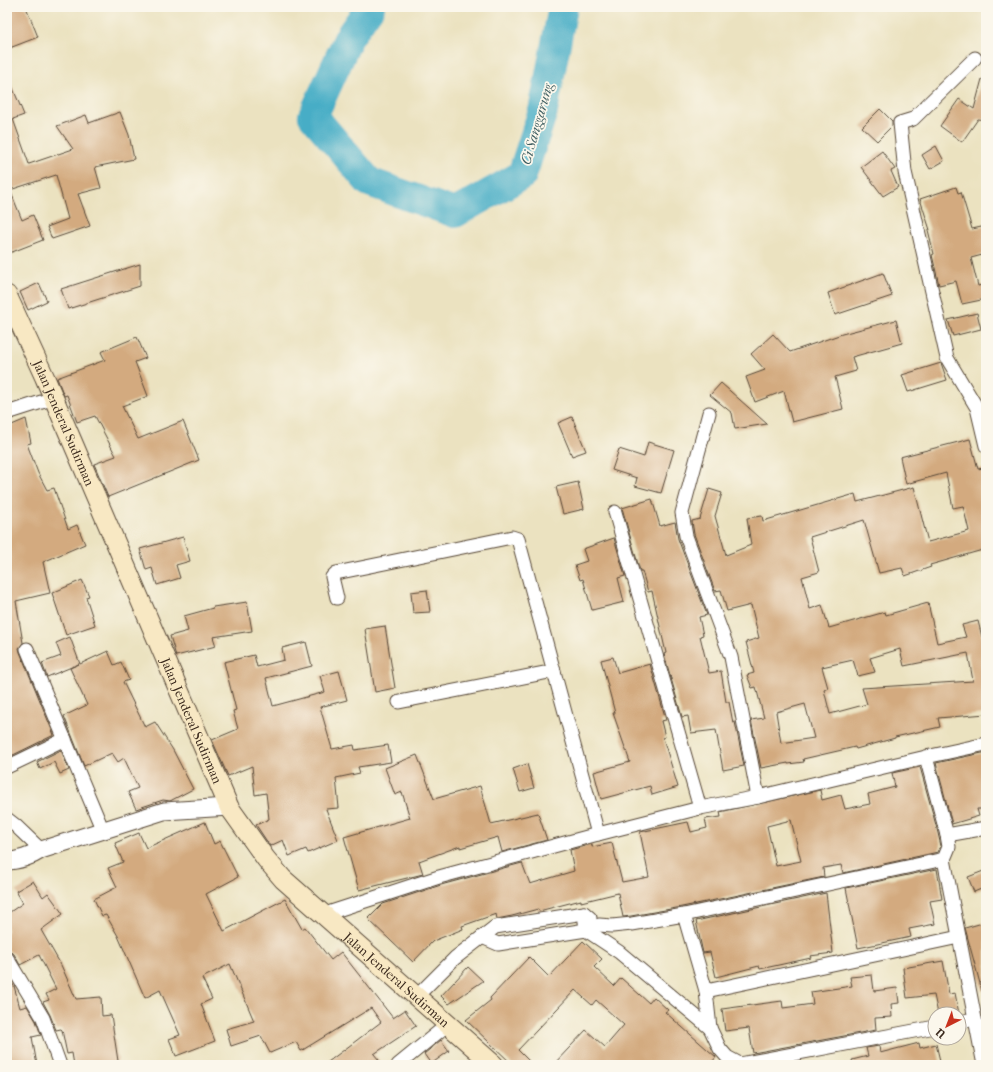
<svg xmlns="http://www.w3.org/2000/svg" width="993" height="1072" viewBox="0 0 993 1072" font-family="'IM FELL French Canon',serif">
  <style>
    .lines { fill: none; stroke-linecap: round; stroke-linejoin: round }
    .river { stroke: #46adc6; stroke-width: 30 }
    .building { fill: #d3aa7f; fill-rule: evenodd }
    .minor-casing { stroke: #554636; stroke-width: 15 }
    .tertiary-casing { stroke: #554636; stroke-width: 19 }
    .secondary-casing { stroke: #554636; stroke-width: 21 }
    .minor { stroke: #fff; stroke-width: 13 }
    .tertiary { stroke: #fff; stroke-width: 17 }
    .secondary { stroke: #f8e8c3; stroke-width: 19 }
    .labels { text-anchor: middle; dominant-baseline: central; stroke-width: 3.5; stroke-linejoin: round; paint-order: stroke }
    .street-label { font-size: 13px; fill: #3b2a1e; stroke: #fbf7ec }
    .water-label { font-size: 14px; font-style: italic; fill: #3f5e61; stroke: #fbf7ec }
  </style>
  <rect width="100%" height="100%" fill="#fbf7ec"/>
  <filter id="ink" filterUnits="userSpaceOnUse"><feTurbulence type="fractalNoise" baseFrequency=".025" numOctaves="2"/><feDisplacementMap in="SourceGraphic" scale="8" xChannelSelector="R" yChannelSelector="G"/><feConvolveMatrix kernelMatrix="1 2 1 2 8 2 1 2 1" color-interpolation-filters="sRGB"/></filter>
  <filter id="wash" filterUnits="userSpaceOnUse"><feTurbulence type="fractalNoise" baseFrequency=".012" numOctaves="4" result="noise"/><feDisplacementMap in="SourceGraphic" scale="16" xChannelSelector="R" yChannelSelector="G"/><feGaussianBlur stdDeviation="0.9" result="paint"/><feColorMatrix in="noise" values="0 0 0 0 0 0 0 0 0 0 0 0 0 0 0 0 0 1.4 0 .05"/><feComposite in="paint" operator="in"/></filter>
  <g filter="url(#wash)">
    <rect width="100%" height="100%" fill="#ebe2c0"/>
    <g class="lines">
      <!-- river -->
      <polyline class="river" points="370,7 349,37 313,116 369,182 455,213 522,175 543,111 563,7"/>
    </g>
    <g id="blocks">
      <!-- building -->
      <g class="building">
        <polygon points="7,7 26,7 38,37 7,49"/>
        <polygon points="7,74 24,115 13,119 29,164 73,149 57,126 86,115 89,123 120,112 129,135 134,159 95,167 101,188 78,194 90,226 52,239 47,227 68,219 56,175 10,190 22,220 33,215 43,240 7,254"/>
        <polygon points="982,79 986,79 986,120 978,119 962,142 940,126 959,99 974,109"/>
        <polygon points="880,109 892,121 892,126 877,141 862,127"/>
        <polygon points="936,146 944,161 930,169 922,155"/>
        <polygon points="882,151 895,169 891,171 898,187 883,196 861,167"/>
        <polygon points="956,187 958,193 961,192 972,229 986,226 986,254 971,258 978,286 986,284 986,299 962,304 956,281 939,285 932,255 934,254 928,230 930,230 920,199"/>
        <polygon points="140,264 140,286 68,309 61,289"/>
        <polygon points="883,273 892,296 835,315 828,293"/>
        <polygon points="39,283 47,301 28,310 20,292"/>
        <polygon points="977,313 981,329 953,336 948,320"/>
        <polygon points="896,320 902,343 852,357 856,371 835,377 843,409 792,422 784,391 755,402 746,377 765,370 751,354 773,334 790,352 842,334"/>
        <polygon points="137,337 146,358 135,362 148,396 122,406 138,439 183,421 199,460 108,497 94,464 116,456 95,416 77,422 67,395 64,396 57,378 105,360 101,352"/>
        <polygon points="941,363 947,380 908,392 902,375"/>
        <polygon points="721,383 767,424 735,429 732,413 710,395"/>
        <polygon points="572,417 586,451 572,456 558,423"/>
        <polygon points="26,419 31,443 27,444 38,473 47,490 54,488 68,529 77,525 85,544 43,562 50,593 16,601 23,643 19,648 20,652 54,735 7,758 7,649 10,648 7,632 7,427"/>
        <path d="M970,439L978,469L983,468L986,479V549L930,565L931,567L905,576L902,568L879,573L864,520L810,537L819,572L802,577L810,609L822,605L829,628L885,612L886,615L928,603L937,643L966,637L962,625L978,621L982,637L986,636V714L938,718L940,727L895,737V738L856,749L855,747L803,759L804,762L788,764V763L761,768L751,720L764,718L756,687L752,688L747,675L754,673L746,642L759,638L751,605L727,611L721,590L715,591L694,534L692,521L700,519L709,489L722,493L715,516L726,555L751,545L747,518L762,516L763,521L855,494L857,502L914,487L928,542L969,531L963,506L953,508L946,473L906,484L900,457ZM900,649L904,666L968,653L973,681L862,688L867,704L830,714L824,690L828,688L822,667L853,660L858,676L875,672L870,658ZM805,704L814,738L781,743L776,712Z"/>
        <polygon points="648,442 674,450 661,493 635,486 637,478 612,470 619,449 644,457"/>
        <polygon points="578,482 584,509 563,514 556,487"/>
        <polygon points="652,499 660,526 675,522 678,539 707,615 699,617 703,635 700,636 709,673 721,671 726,702 729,702 733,723 735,722 744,766 723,770 716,730 691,733 688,716 682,717 664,654 666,653 652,591 648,592 642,571 640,571 622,508"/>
        <polygon points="183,537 190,561 176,565 180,578 157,585 152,568 146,570 140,549"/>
        <polygon points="614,538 625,576 618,578 624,602 592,610 583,579 580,580 575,565 587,561 583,549"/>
        <polygon points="82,580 89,596 86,597 95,625 66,635 52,593"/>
        <polygon points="427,590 430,612 413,613 411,592"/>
        <polygon points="247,602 252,631 213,637 216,646 176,656 170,636 188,631 184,616 213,608 213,607"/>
        <polygon points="385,626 395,688 375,692 365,629"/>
        <polygon points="70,637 80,664 108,651 114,665 121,662 129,680 123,682 145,727 155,722 173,750 193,789 170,801 163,800 136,809 128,792 138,788 124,758 118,762 112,753 84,766 64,716 87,705 70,668 79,664 47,677 42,663 61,656 56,643"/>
        <polygon points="306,642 312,666 266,678 273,706 325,692 320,676 339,671 347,700 320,707 332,749 354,745 355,750 388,745 391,762 358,767 360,773 336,778 339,808 326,809 338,840 308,853 306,849 289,856 283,840 270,846 256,825 269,819 266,793 255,795 252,766 228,776 212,740 238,729 233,711 236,710 224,662 254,655 257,667 284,660 282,648"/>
        <polygon points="613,657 618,673 650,664 666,720 661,721 665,737 663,738 678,787 652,795 650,786 601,799 594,772 630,762 613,713 615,713 601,660"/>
        <polygon points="61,750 69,770 60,774 54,762 40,769 37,762"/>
        <polygon points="982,753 986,753 986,809 977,809 979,816 952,824 936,763"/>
        <polygon points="417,755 434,799 480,786 491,824 538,813 547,840 502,852 498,837 460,848 460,846 419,861 423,874 359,890 344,837 410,818 402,792 395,795 385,768"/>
        <polygon points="527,764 534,788 520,792 513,769"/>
        <path d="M920,767L937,829L941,846L938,852L843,873L841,865L823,868L824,877L682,907L631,916L623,917L618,893L581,902V900L539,911L538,909L512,916L497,919L496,914L462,926L463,929L433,941L413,962L368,919L383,904L441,885L522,863L530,884L574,871L570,850L592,844V847L612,843L622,882L649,877L640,832L688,822L691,832L707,828L705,819L721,817L720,812L820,790L822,800L841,795L845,809L870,804L868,794L895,787L892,773ZM791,820L801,861L776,866L767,826Z"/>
        <polygon points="205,822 214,844 220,841 238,877 206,894 224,931 285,899 302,929 305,927 331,960 341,952 393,1018 405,1010 416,1026 374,1054 383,1065 324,1065 381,1022 371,1008 301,1051 296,1042 270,1053 261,1036 231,1046 226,1029 254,1021 230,964 202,978 212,999 201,1004 215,1041 176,1056 169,1039 180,1035 160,990 145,998 118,936 106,915 102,916 94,899 117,887 108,868 123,862 115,843 139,833 146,848"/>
        <polygon points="937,869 942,899 930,901 935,924 909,929 911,937 858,948 846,888"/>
        <polygon points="986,870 986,887 974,892 968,877"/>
        <polygon points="33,881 43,897 48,893 63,914 41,930 61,965 76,999 101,997 102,1016 111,1015 118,1061 105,1065 74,1065 72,1053 67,1054 62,1030 61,1029 56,1030 50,1015 43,1002 49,1000 46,994 56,989 39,955 20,965 14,954 7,950 7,914 23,903 16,891"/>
        <polygon points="826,893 833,953 810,956 811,958 760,969 759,966 716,977 710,952 703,953 696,921"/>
        <polygon points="986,922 986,990 982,991 965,928"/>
        <polygon points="583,941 602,959 594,967 614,986 621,978 649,1003 654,997 668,1010 665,1012 716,1057 710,1065 553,1065 586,1030 605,1047 624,1025 596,1000 592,1005 575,990 518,1050 533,1065 513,1065 466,1020 491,1000 490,998 529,957 549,977"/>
        <polygon points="943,961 949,994 955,993 959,1014 938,1014 934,995 907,998 903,968"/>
        <polygon points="468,967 483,981 449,1004 441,996"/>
        <polygon points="872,975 874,991 897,988 899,1003 891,1004 892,1017 875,1018 876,1030 753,1053 749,1028 725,1031 722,1009 782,1001 783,1008 813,1004 811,992 852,986 850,977"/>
        <polygon points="7,976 14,986 20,1008 27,1006 36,1021 41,1035 32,1037 37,1065 7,1065"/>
        <polygon points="441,1040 449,1051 431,1064 424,1054"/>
        <polygon points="919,1043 920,1048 936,1044 941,1065 853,1065 852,1060 868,1056 866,1048 879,1046 880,1053"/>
      </g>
    </g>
  </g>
  <g filter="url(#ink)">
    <use href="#blocks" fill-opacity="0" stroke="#554636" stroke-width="1"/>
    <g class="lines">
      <defs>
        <g id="minor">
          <polyline points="975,58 913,119 900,123 905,172 947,358 977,408 986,446"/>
          <polyline points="7,413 54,398"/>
          <polyline points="709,413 682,513 686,536 731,657 758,797"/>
          <polyline points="615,512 700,808"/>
          <polyline points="337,598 332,577 336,573 512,537 518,539 598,834"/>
          <polyline points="27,649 103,831"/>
          <polyline points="399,702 554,671"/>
          <polyline points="7,767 65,739"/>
          <polyline points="7,819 16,826 41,850"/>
          <polyline points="947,835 986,828"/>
          <polyline points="944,859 975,1019"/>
          <polyline points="584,913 586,930 619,952 710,1028 720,1049 727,1057 740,1064 935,1027"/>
          <polyline points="325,914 439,877 598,834 700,808 758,797 926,757 986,744"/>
          <polyline points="684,915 706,991 710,1028"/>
          <polyline points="482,937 498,944 586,930 599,925 612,926 632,924 684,915 944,859 949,847 947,835 926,757"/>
          <polyline points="7,958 43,1018 60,1065"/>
          <polyline points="706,991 959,937"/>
          <polyline points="416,997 455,958 495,927 584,913 590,918"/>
          <polyline points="959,1022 975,1019 984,1065"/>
          <polyline points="398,1065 447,1025"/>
        </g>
        <path id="tertiary" d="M7,861C18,861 32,856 41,850L164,811L229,807"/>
        <g id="secondary">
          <path id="s1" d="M7,295L45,378L229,807L266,859L283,879L494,1065"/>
        </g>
      </defs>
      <!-- minor casing -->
      <use href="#minor" class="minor-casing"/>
      <!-- tertiary casing -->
      <use href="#tertiary" class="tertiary-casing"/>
      <!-- secondary casing -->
      <use href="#secondary" class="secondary-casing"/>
      <!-- minor -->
      <use href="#minor" class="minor"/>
      <!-- tertiary -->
      <use href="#tertiary" class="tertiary"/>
      <!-- secondary -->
      <use href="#secondary" class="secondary"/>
    </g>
  </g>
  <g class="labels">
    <!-- street labels -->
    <g class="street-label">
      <text stroke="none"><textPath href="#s1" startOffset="140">Jalan Jenderal Sudirman</textPath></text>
      <text stroke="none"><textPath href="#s1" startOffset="464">Jalan Jenderal Sudirman</textPath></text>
      <text stroke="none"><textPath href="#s1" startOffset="800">Jalan Jenderal Sudirman</textPath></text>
    </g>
    <!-- water labels -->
    <g class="water-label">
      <text transform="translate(537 124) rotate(-74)">Ci Sanggarung</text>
    </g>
  </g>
  <!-- margin -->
  <rect width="993" height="1072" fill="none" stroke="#fbf7ec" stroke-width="24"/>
  <!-- north arrow -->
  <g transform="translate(947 1026) rotate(222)"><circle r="19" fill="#fbf7ec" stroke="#aea59a"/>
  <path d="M0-3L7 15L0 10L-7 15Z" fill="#c8321e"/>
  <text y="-6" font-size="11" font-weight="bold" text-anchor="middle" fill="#3b2a1e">U</text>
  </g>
</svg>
